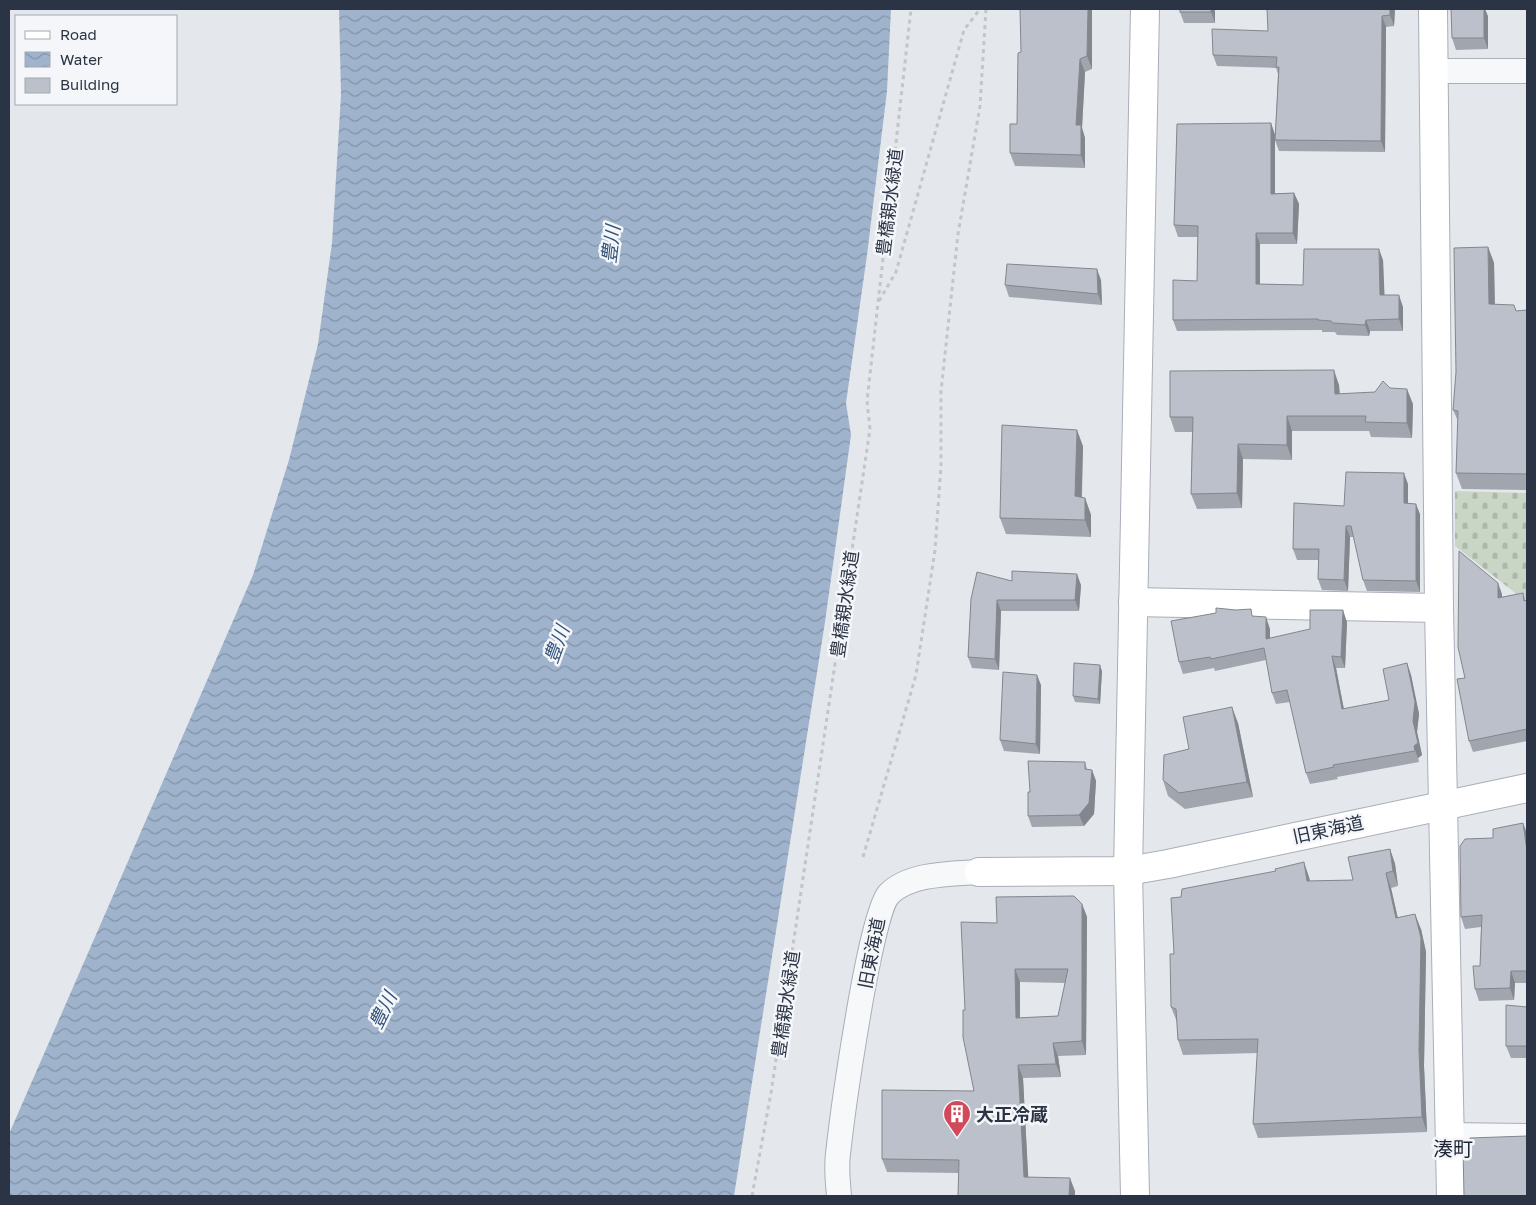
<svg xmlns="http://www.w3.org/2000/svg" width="1536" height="1205" viewBox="0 0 1536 1205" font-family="'Golos Text','Noto Sans JP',sans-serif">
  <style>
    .cemetery { fill: url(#cemetery-stones) }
    .water { fill: url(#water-waves) }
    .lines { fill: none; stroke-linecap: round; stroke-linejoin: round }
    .street-casing { stroke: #a9aeb7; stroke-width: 26 }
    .secondary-casing { stroke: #a9aeb7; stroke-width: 30 }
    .path { stroke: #c2c5cb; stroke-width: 3; stroke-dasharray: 4 4; stroke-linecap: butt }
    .street { stroke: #f7f8fa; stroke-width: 24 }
    .secondary { stroke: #fff; stroke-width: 28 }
    .wall { fill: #a1a5ae; fill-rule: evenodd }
    .shaded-wall { fill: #83868d }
    .building { fill: #bbc0ca; stroke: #83868d; fill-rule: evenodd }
    .labels { text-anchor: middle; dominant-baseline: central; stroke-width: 5; stroke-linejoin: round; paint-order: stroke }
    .street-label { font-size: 18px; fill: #2b3445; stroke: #f4f6f9 }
    .poi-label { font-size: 18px; font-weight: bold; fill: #2b3445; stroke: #f4f6f9; text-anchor: start }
    .water-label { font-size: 19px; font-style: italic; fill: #34527a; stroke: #f4f6f9 }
    .quarter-label { font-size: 20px; fill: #1d2536; stroke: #f4f6f9 }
  </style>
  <defs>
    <pattern id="cemetery-stones" width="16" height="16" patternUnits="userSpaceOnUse" patternTransform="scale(1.25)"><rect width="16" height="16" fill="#c9d6c5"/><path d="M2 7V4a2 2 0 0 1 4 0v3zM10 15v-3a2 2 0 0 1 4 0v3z" fill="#adb8ab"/></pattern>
    <pattern id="water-waves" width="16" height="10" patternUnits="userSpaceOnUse" patternTransform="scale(1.25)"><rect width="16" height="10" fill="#9fb4cc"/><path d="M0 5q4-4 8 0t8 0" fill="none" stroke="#8293a7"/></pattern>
  </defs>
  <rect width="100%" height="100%" fill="#e4e7ec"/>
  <!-- cemetery -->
  <polygon class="cemetery" points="1455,491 1527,493 1527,602 1455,546"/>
  <!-- water -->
  <polygon class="water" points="339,9 891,9 887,91 867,255 846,403 851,435 825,622 734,1196 9,1196 9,1134 253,575 289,460 318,344 332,243 341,95"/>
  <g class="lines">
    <defs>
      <g id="street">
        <polyline points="1434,71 1527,71"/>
        <polyline points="1450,1135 1527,1136"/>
        <path d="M839,1196C838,1183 836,1168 838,1154C842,1117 870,912 889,894C910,873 951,874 979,872"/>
      </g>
      <g id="secondary">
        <polyline points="1433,9 1439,608 1451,1196"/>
        <polyline points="1133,602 1439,608"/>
        <polyline points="979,872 1128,871 1168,864 1527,788"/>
        <polyline points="1135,1196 1128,871 1145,9"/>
      </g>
    </defs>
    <!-- street casing -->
    <use href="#street" class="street-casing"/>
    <!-- secondary casing -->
    <use href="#secondary" class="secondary-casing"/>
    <!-- path -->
    <g class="path">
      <polyline points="879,301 896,272 964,30 980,9"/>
      <polyline points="863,857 916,675 935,550 941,466 941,391 958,234 980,106 986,9"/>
      <polyline points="752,1196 771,1093 870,429 867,401 911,9"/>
    </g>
    <!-- street -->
    <use href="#street" class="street"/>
    <!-- secondary -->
    <use href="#secondary" class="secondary"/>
  </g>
  <!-- wall -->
  <g class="wall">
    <polygon points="1092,9 1092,69 1085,72 1082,128 1085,138 1085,168 1015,166 1010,153 1017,124"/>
    <polygon points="1215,9 1215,23 1184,23 1180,12"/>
    <polygon points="1395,9 1394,26 1386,27 1385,152 1279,151 1275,140 1278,74 1276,68 1217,66 1213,55 1268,31"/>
    <polygon points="1488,16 1488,49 1456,50 1452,38"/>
    <polygon points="1271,123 1275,135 1275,193 1294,193 1299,204 1297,244 1260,244 1260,284 1303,285 1383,260 1384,295 1403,307 1403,331 1370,331 1369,336 1337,335 1335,332 1322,332 1322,330 1177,331 1173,320 1197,281 1198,237 1178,237 1174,225"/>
    <polygon points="1488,247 1494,263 1495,305 1516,311 1527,310 1527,490 1462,489 1456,473 1458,421 1453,410"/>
    <polygon points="1101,280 1102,305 1009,297 1005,285"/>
    <polygon points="1339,385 1340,394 1375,392 1413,404 1412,438 1371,437 1369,431 1292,431 1292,460 1243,459 1242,508 1197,509 1191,494 1192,432 1175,432 1170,417"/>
    <polygon points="1083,446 1082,497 1085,498 1091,515 1091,537 1006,534 1000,518"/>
    <polygon points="1408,484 1408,503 1420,514 1420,592 1367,591 1363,580 1354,537 1350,537 1348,591 1322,590 1318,579 1318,560 1297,560 1293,549 1344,506"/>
    <polygon points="1012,581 1081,585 1079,611 1001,611 999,670 972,668 968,657 971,599"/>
    <polygon points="1523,593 1525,600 1527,600 1527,741 1473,752 1469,741 1465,678 1502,594 1502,597"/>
    <polygon points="1254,616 1270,629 1270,638 1347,622 1345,668 1336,668 1344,709 1389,700 1407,663 1411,675 1419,714 1417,732 1422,755 1418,758 1419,762 1337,777 1338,779 1310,784 1306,773 1290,702 1276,704 1272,693 1266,660 1215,671 1214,668 1183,674 1179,662"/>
    <polygon points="1102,671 1100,704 1075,702 1073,696"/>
    <polygon points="1041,685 1040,754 1004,751 1000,740"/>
    <polygon points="1238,723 1253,797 1185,809 1168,796 1163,780 1189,749"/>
    <polygon points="1085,762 1087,769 1092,770 1096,781 1094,814 1084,826 1032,827 1028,816 1030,792"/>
    <polygon points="1527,833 1527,983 1515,983 1514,1000 1479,1001 1475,989 1480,966 1481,927 1465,929 1461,917 1493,838"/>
    <polygon points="1390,849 1395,864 1398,886 1391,888 1398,918 1421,929 1426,952 1424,1066 1427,1132 1258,1138 1253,1124 1258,1053 1183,1055 1178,1040 1177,1022 1171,1007 1174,954 1309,877 1310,881 1353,880"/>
    <path d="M1082,904L1087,917L1086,1055L1058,1056L1061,1077L1023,1078L1028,1177L1075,1191V1196H958L959,1173L887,1172L882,1159L974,1091L965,1010L997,923ZM1020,982L1065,983L1058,1016L1020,1018Z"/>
    <polygon points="1527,1007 1527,1058 1511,1058 1506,1046"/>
  </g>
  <!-- shaded-wall -->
  <g class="shaded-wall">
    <polygon points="1088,9 1092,9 1092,69 1087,56"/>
    <polygon points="1211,9 1215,9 1215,23 1211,12"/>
    <polygon points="1390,9 1395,9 1394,26 1390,15"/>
    <polygon points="1484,9 1485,9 1488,16 1488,49 1484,38"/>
    <polygon points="1382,16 1386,27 1385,152 1381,141"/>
    <polygon points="1080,59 1085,72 1082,128 1085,138 1085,168 1081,155 1076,125"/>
    <polygon points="1271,123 1275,135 1275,205 1271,194"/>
    <polygon points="1294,193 1299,204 1297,244 1293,233"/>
    <polygon points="1256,233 1260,244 1260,295 1256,284"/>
    <polygon points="1488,247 1494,263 1495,320 1489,304"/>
    <polygon points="1379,249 1383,260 1385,306 1380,295"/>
    <polygon points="1097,269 1101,280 1102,305 1098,294"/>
    <polygon points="1399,295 1403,307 1403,331 1399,319"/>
    <polygon points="1366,320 1370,331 1369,336 1365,325"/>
    <polygon points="1334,370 1339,385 1340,409 1335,394"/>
    <polygon points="1407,389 1413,404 1412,438 1407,423"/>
    <polygon points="1287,416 1292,431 1292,460 1287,445"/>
    <polygon points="1077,430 1083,446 1081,513 1075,496"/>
    <polygon points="1238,444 1243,459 1242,508 1237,493"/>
    <polygon points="1404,473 1408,484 1408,514 1404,503"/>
    <polygon points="1085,498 1091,515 1091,537 1085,520"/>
    <polygon points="1416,504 1420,514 1420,592 1416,581"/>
    <polygon points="1346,526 1350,537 1348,591 1344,580"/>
    <polygon points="1077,574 1081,585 1079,611 1075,600"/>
    <polygon points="1498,583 1502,594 1502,609 1498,598"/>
    <polygon points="997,600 1001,611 999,670 995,659"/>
    <polygon points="1343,610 1347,622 1345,668 1341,657"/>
    <polygon points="1266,617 1270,629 1270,650 1266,639"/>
    <polygon points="1332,656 1336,668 1346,721 1342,709"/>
    <polygon points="1407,663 1411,675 1419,714 1417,732 1422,755 1418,758 1419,762 1414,746 1413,721"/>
    <polygon points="1100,665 1102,671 1100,704 1098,699"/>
    <polygon points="1037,675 1041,685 1040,754 1036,744"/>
    <polygon points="1232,707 1238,723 1253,797 1247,782"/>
    <polygon points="1092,770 1096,781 1094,814 1084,826 1079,815"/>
    <polygon points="1523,823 1527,833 1527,851"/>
    <polygon points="1390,849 1395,864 1398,886 1393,871"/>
    <polygon points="1304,862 1309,877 1312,896 1307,881"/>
    <polygon points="1386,873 1391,888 1401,933 1396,918"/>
    <polygon points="1082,904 1087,917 1086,1055 1082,1041"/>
    <polygon points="1415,914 1421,929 1426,952 1424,1066 1427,1132 1422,1117 1419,1051"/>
    <polygon points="1015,969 1020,982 1020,1031 1016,1018"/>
    <polygon points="1511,971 1515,983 1514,1000 1510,988"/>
    <polygon points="1053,1043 1058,1056 1061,1077 1056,1064"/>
    <polygon points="1018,1065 1023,1078 1029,1191 1024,1177"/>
    <polygon points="1070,1178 1075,1191 1075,1196 1069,1196"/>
  </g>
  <!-- building -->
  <g class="building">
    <polygon points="1020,9 1088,9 1087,56 1080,59 1076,125 1081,125 1081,155 1010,153 1010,124 1017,124 1018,53 1021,52"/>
    <rect x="1180" y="9" width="31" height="3"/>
    <polygon points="1267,9 1390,9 1390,15 1382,16 1381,141 1275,140 1279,67 1276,67 1277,57 1213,55 1212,29 1268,31"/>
    <polygon points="1451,9 1484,9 1484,38 1452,38"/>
    <polygon points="1271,123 1271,194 1294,193 1293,233 1256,233 1256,284 1303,285 1304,249 1379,249 1380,295 1399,295 1399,319 1366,320 1365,325 1333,323 1331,321 1318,320 1318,319 1173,320 1173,280 1197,281 1198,226 1174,225 1177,124"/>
    <polygon points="1488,247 1489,304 1514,305 1516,311 1527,310 1527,474 1456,473 1458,411 1453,410 1456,372 1454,248"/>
    <polygon points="1007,264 1097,269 1098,294 1005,285"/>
    <polygon points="1334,370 1335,394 1375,392 1383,381 1390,388 1407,389 1407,423 1365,422 1366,416 1287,416 1287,445 1238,444 1237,493 1191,494 1193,417 1170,417 1170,371"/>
    <polygon points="1002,425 1077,430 1075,496 1085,498 1085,520 1000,518"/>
    <polygon points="1346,472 1404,473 1404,503 1416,504 1416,581 1363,580 1351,526 1346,526 1344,580 1318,579 1319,549 1293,549 1294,503 1344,506"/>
    <polygon points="1459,551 1498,583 1498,598 1523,593 1524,601 1527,600 1527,729 1469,741 1457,679 1465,678 1458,647"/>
    <polygon points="1012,571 1077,574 1075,600 997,600 995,659 968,657 971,599 977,572 1012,581"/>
    <polygon points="1216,608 1236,610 1251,609 1252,616 1266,617 1266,639 1310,629 1310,610 1343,610 1341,657 1332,656 1342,709 1389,700 1383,669 1407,663 1415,702 1413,721 1418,743 1414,746 1415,751 1333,765 1334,767 1306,773 1287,690 1272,693 1264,648 1211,659 1210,657 1179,662 1171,621 1216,613"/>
    <polygon points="1074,663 1100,665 1098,699 1073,696"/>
    <polygon points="1003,672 1037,675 1036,744 1000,740"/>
    <polygon points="1232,707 1247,782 1179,793 1163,780 1164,755 1189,749 1183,717"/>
    <polygon points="1028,761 1085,762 1085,769 1092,770 1089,803 1079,815 1028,816 1028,792 1030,792"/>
    <polygon points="1523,823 1527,851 1527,971 1511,971 1510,988 1475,989 1473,966 1480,966 1482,915 1461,917 1460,846 1465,839 1493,838 1493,829"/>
    <polygon points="1390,849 1393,871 1386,873 1396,918 1415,914 1421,938 1419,1051 1422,1117 1253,1124 1258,1039 1178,1040 1176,1009 1171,1007 1170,954 1174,954 1171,898 1181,897 1182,889 1276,871 1275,869 1304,862 1307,881 1353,880 1348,857"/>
    <path d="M1074,896L1082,904V1041L1053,1043L1056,1064L1018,1065L1024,1177L1070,1178L1069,1196H958L959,1160L882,1159V1090L974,1091L963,1037V1010H965L961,922L997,923L996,897ZM1015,969H1068L1058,1016L1016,1018Z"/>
    <polygon points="1506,1005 1527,1007 1527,1046 1506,1046"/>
    <polygon points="1527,1136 1527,1196 1464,1196 1463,1148 1471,1147 1470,1138"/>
  </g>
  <!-- icons -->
  <defs>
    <symbol id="building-pin" viewBox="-11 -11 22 30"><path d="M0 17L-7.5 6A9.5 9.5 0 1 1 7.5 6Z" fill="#d1495b" stroke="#f4f6f9"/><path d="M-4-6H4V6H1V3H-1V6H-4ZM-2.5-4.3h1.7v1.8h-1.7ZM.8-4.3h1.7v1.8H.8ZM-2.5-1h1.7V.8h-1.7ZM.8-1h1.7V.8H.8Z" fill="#fff"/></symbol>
  </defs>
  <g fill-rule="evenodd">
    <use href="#building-pin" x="941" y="1098" width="32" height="43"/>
  </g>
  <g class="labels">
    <!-- street labels -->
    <g class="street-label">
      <text transform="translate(889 202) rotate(-83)">豊橋親水緑道</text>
      <text transform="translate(844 604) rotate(-82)">豊橋親水緑道</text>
      <text transform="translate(1328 829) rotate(-12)">旧東海道</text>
      <text transform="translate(871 953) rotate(-79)">旧東海道</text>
      <text transform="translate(785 1004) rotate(-82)">豊橋親水緑道</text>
    </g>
    <!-- poi labels -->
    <g class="poi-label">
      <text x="976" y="1114">大正冷蔵</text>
    </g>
    <!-- water labels -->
    <g class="water-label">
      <text transform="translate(610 244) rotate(-83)">豊川</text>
      <text transform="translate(556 644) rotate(-70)">豊川</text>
      <text transform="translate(382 1010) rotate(-64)">豊川</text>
    </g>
    <!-- quarter labels -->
    <g class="quarter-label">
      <text x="1453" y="1148">湊町</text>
    </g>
  </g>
  <!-- border -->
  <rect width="1536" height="1205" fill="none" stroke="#2b3445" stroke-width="20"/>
  <!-- legend -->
  <rect x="15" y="15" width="162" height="90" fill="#f4f6f9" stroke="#a4a8b1"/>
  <rect x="25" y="31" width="25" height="8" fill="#ffffff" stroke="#a4a8b1"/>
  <text x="60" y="40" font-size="15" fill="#2b3445">Road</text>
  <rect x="25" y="52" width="25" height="15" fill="url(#water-waves)" stroke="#a4a8b1"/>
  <text x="60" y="65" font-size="15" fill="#2b3445">Water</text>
  <rect x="25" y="78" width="25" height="15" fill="#bbc0ca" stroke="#a4a8b1"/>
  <text x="60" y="90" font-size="15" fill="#2b3445">Building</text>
</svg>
